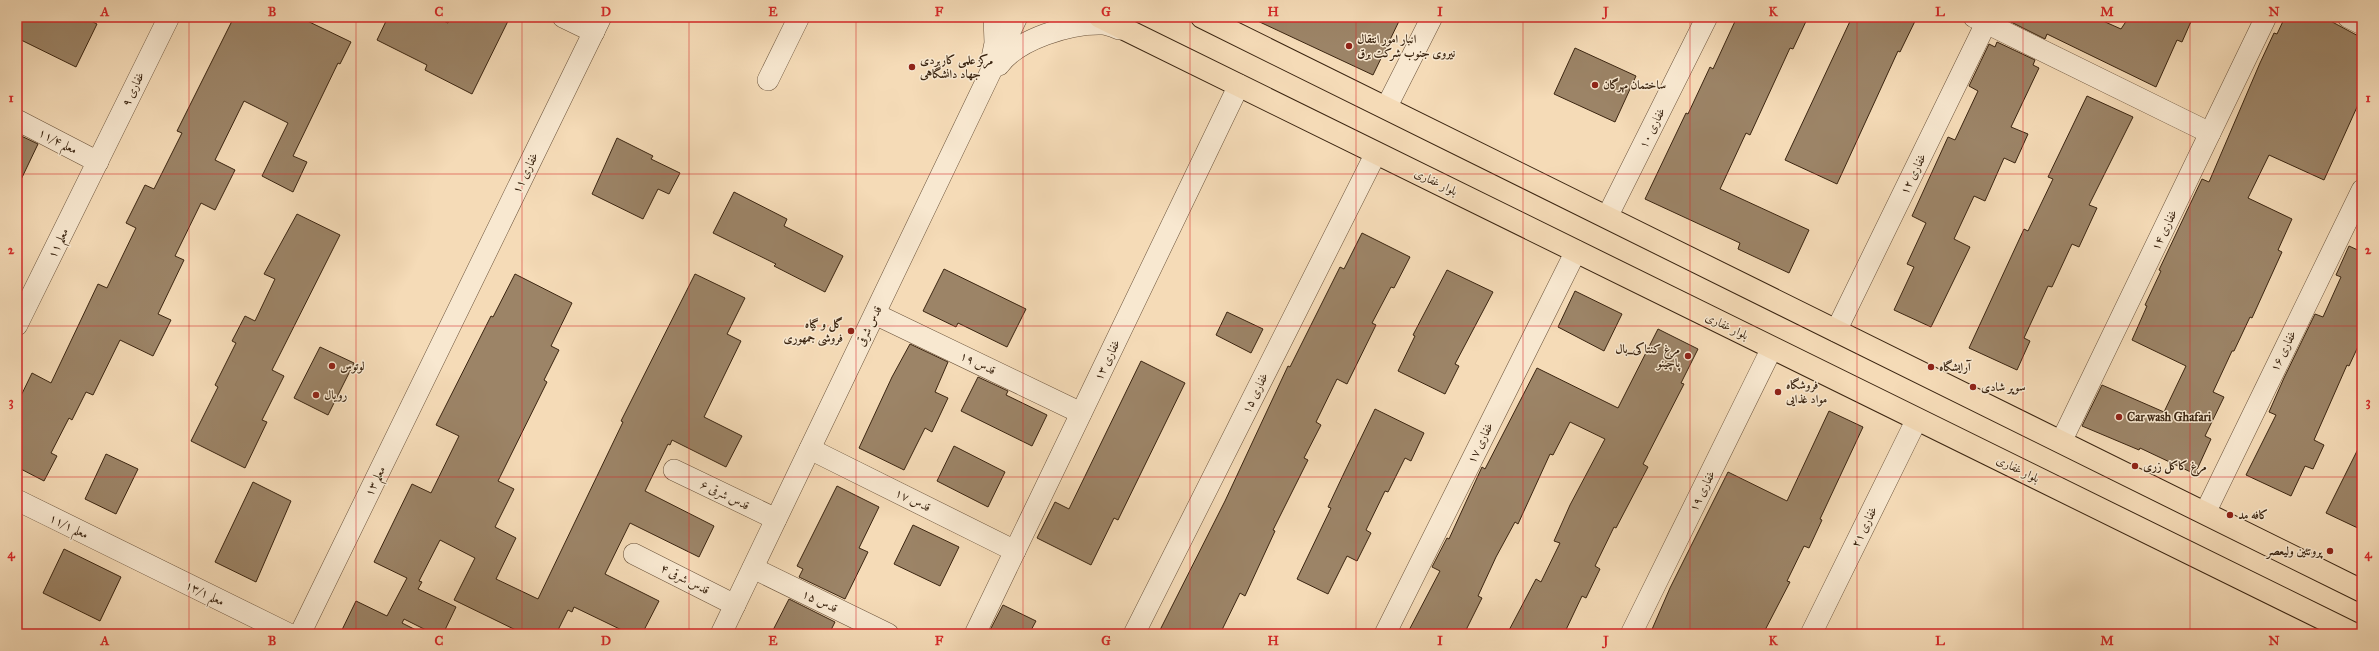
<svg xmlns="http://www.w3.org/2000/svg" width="2379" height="651" viewBox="0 0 2379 651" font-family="'IM FELL Great Primer',Amiri,serif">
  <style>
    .building { fill: #9c8467; stroke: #3b2511 }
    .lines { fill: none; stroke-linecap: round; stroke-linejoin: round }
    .minor-casing { stroke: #6a523a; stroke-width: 22 }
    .major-casing { stroke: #3b2511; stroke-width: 24 }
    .minor { stroke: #f8e8d0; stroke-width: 21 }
    .major { stroke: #f5dbb7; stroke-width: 22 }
    .grid { fill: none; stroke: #d62828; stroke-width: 1; stroke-opacity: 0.55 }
    .poi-dot { fill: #8f2418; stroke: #f8e8d0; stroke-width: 1.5 }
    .labels { text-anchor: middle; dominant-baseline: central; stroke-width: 3; stroke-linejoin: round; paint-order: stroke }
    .poi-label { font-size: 12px; font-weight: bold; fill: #3b2511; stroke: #f8e8d0; text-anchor: start }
    .street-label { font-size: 12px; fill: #3b2511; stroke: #f8e8d0 }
    .neatline { fill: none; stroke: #d62828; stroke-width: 1.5 }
    .grid-label { font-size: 13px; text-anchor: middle; font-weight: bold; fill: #d62828 }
  </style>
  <rect width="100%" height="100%" fill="#f5dbb7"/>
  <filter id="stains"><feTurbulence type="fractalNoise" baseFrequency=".005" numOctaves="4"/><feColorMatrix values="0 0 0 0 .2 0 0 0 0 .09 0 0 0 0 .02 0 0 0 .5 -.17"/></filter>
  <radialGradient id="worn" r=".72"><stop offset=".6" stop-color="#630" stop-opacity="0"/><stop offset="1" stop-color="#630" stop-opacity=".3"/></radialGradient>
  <!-- building -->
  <g class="building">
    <polygon points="17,17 83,17 97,24 76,67 17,38"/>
    <polygon points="234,17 299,17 351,42 340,64 338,63 293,156 307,162 293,192 262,176 288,123 244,101 215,160 235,170 215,210 201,203 175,256 184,260 158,314 171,320 153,356 120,340 93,395 86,392 72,420 69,418 51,453 57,456 44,481 17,467 17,404 32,373 51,383 98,284 107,288 136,228 126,223 145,185 154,189 182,133 177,131"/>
    <polygon points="388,17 435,17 448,23 451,17 510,17 472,94 425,70 427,65 377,40"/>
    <polygon points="1249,17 1401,17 1373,75"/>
    <polygon points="1737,17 1808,17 1793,49 1790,48 1750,135 1746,133 1720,189 1809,230 1789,273 1738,249 1740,243 1645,199 1686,113 1688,114 1710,67 1713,69"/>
    <polygon points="1852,17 1917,17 1900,52 1898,51 1837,184 1785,160"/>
    <polygon points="2008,17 2094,17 2121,29 2129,17 2193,17 2182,42 2177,40 2156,87 2047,34 2045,39 2007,20"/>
    <polygon points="2285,17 2323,17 2362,38 2362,96 2324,180 2269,155 2248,198 2292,219 2278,250 2282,252 2252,318 2250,317 2234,351 2232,351 2213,392 2224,397 2205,436 2211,439 2195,474 2140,448 2139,450 2082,426 2102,385 2164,412 2186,366 2132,340 2147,306 2145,305 2161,271 2159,270 2202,179 2209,182 2260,63 2274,33 2277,34"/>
    <polygon points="1997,42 2035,60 2033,65 2039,68 2011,127 2028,134 2015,163 2004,158 1985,201 1974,196 1954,239 1970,247 1931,327 1894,310 1914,267 1907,264 1926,223 1912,216 1948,137 1955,140 1978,91 1969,86 1989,44 1995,47"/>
    <polygon points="1575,48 1636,76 1615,122 1554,94"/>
    <polygon points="2087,96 2133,117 2089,205 2097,208 2079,247 2072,244 2052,287 2048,286 2024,338 2030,341 2017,370 1969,348 2024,229 2028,231 2053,179 2048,177"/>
    <polygon points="17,134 38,144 17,188"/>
    <polygon points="617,138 653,156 651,159 680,173 669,194 658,189 643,219 592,194"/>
    <polygon points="734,192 787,219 784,226 843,256 825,292 774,266 776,264 713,233"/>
    <polygon points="297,214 340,235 272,370 284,376 262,420 267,422 245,468 191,441 218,387 215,385 236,343 232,341 245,316 255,321 275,279 264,274"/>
    <polygon points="1362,233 1410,257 1394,288 1391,287 1372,323 1376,325 1347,384 1337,379 1316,422 1321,425 1304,458 1308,460 1273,530 1275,531 1245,596 1240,593 1220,634 1158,634 1225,501 1288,366 1290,367 1340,267 1344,269"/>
    <polygon points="2349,246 2362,252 2362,338 2349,366 2347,365 2314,440 2324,445 2313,469 2305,466 2291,496 2246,475 2276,415 2269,412 2284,378 2315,314 2323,317 2341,277 2336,275"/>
    <polygon points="944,269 1026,309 1007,347 958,323 956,327 923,311"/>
    <polygon points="1447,270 1493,292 1455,364 1459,366 1445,394 1398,371 1415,336 1413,335"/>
    <polygon points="515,274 572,303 551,346 559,350 544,380 547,382 498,481 514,489 495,527 516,538 496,579 538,599 623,422 621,421 695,274 745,298 727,334 741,341 704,417 742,436 726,467 672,440 670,445 668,444 645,491 714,526 699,557 630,523 605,574 659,601 642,634 630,634 574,607 572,612 568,610 556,634 524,634 454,600 475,558 440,540 419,581 422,582 418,589 456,607 443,634 434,634 404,619 402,623 424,634 340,634 356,601 387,616 407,578 374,562 412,484 431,493 459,436 436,425 491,316 493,317"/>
    <polygon points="1575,291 1622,314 1604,351 1558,327"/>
    <polygon points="1227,312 1263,329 1251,353 1216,335"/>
    <polygon points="1658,329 1698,349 1681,383 1684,384 1643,464 1648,467 1616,528 1614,527 1595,566 1600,569 1586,598 1582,596 1564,634 1507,634 1536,579 1541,582 1560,543 1554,541 1570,505 1605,439 1570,422 1553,455 1550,454 1518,524 1515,522 1496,557 1478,596 1482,598 1464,634 1407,634 1440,571 1432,567 1447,538 1449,539 1482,467 1485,469 1537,368 1618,408"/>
    <polygon points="910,344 948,362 935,392 948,398 932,432 925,428 904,470 859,448 892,377"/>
    <polygon points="320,347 354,363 328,415 294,398"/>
    <polygon points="1141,361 1185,383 1118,520 1114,518 1091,565 1037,538 1055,502 1069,509"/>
    <polygon points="978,377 1008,391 1006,395 1047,415 1032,446 961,411"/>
    <polygon points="1375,409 1424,433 1411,461 1405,458 1388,492 1385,491 1366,530 1371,533 1357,561 1347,556 1328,594 1297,579 1331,508 1328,507 1345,471"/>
    <polygon points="1829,411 1863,427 1820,519 1822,520 1809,548 1804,546 1787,581 1790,582 1763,634 1650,634 1670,588 1728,472 1787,501"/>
    <polygon points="2362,441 2362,530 2326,513"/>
    <polygon points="954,446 1005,472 988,507 937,481"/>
    <polygon points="106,454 138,469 116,514 85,499"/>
    <polygon points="253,482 291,501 256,582 215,562"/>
    <polygon points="837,486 879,507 859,548 868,552 845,599 799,577 803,569 797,566"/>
    <polygon points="913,525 959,547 940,586 894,564"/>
    <polygon points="64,549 121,577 100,621 43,593"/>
    <polygon points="789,599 835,622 829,634 771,634"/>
    <polygon points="1003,605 1036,621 1029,634 988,634"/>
  </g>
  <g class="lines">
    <defs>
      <g id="minor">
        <polyline points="563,17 594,32"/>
        <polyline points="1974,17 2210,133"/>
        <polyline points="2348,17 2362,24"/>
        <polyline points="992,58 995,43 994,17"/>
        <path d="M999,65C1018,39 1070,23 1102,24C1107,24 1114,27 1119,29"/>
        <polyline points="768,80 799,17"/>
        <polyline points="1386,108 1432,17"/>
        <polyline points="17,120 98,162"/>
        <polyline points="1607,217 1707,17"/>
        <polyline points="875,314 1081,413"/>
        <polyline points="17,325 169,17"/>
        <polyline points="1836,331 1989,17"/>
        <polyline points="2061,442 2266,17"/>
        <polyline points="810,449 1015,551"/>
        <polyline points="674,470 776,519"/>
        <polyline points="17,500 289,634"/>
        <polyline points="2205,513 2362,190"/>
        <polyline points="634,554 735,605"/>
        <polyline points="753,568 888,634"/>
        <polyline points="300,634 601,17"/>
        <polyline points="721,634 1017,17"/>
        <polyline points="975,634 1239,85"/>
        <polyline points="1134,634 1376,153"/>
        <polyline points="1385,634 1576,251"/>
        <polyline points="1631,634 1772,348"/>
        <polyline points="1811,634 1917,419"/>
      </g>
      <g id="major">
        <polyline points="1100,17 2354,634"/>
        <polyline points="1202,17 2362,591"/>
      </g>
    </defs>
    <!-- minor casing -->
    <use href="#minor" class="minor-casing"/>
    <!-- major casing -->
    <use href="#major" class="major-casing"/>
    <!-- minor -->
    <use href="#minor" class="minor"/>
    <!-- major -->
    <use href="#major" class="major"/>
  </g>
  <!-- grid -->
  <path class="grid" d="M189,17V634M356,17V634M522,17V634M689,17V634M856,17V634M1023,17V634M1190,17V634M1356,17V634M1523,17V634M1690,17V634M1857,17V634M2023,17V634M2190,17V634M17,174H2362M17,326H2362M17,477H2362"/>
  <!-- markers -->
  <g class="poi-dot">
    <circle cx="1349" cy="46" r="4"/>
    <circle cx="912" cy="67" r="4"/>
    <circle cx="1595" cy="85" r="4"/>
    <circle cx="851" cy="331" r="4"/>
    <circle cx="1688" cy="356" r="4"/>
    <circle cx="332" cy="366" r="4"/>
    <circle cx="1931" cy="367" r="4"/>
    <circle cx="1973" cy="387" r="4"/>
    <circle cx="1778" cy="392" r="4"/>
    <circle cx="316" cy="395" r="4"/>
    <circle cx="2119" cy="417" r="4"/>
    <circle cx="2135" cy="466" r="4"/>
    <circle cx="2230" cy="515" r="4"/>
    <circle cx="2330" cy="551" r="4"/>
  </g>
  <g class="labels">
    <!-- poi labels -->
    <g class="poi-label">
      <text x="1357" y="39">انبار امور انتقال<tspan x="1357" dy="14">نیروی جنوب شرکت برق</tspan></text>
      <text x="920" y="60">مرکز علمی کاربردی<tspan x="920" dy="14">جهاد دانشگاهی</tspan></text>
      <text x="1603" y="85">ساختمان مهرگان</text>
      <text x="843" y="324" text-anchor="end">گل و گیاه<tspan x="843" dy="14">فروشی جمهوری</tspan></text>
      <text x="1680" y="349" text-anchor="end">مرغ کنتاکی_بال<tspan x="1680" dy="14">پاچینو</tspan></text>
      <text x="340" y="366">لوتوس</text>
      <text x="1939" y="367">آرایشگاه</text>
      <text x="1786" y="385">فروشگاه<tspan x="1786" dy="14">مواد غذایی</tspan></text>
      <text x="1981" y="387">سوپر شادی</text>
      <text x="324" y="395">رویال</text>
      <text x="2127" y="417">Car wash Ghafari</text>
      <text x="2143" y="466">مرغ کاکل زری</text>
      <text x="2238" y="515">کافه مد</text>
      <text x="2322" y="551" text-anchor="end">پروتئین ولیعصر</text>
    </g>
    <!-- street labels -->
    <g class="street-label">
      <text transform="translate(133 89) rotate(-64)">غفاری ۹</text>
      <text transform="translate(1652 128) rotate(-63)">غفاری ۱۰</text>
      <text transform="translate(58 141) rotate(27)">معلم ۱۱/۴</text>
      <text transform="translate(525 173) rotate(-64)">غفاری ۱۱</text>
      <text transform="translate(1913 174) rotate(-64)">غفاری ۱۲</text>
      <text transform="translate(1436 182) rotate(26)">بلوار غفاری</text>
      <text transform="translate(2164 230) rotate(-64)">غفاری ۱۴</text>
      <text transform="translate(58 243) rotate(-64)">معلم ۱۱</text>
      <text transform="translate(869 326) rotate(-64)">قدس شرقی</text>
      <text transform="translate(1727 326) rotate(26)">بلوار غفاری</text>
      <text transform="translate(2283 351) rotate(-64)">غفاری ۱۶</text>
      <text transform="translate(1107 360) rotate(-64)">غفاری ۱۳</text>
      <text transform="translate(978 363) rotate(26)">قدس ۱۹</text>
      <text transform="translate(1255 393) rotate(-63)">غفاری ۱۵</text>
      <text transform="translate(1480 443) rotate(-64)">غفاری ۱۷</text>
      <text transform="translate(2018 469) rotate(26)">بلوار غفاری</text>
      <text transform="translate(375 481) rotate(-64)">معلم ۱۳</text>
      <text transform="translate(1702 491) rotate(-64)">غفاری ۱۹</text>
      <text transform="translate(725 495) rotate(26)">قدس شرقی ۶</text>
      <text transform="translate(913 500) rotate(26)">قدس ۱۷</text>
      <text transform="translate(69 526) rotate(26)">معلم ۱۱/۱</text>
      <text transform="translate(1864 527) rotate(-64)">غفاری ۲۱</text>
      <text transform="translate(685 579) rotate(27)">قدس شرقی ۴</text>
      <text transform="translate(205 593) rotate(26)">معلم ۱۳/۱</text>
      <text transform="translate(820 601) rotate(26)">قدس ۱۵</text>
    </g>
  </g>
  <!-- margin -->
  <rect width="2379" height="651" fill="none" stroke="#f5dbb7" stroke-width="44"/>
  <rect x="22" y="22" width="2335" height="607" class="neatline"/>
  <g class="grid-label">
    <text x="105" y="16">A</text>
    <text x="272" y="16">B</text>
    <text x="439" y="16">C</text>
    <text x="606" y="16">D</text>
    <text x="773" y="16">E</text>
    <text x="939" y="16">F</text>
    <text x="1106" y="16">G</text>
    <text x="1273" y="16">H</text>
    <text x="1440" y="16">I</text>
    <text x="1606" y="16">J</text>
    <text x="1773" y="16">K</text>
    <text x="1940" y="16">L</text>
    <text x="2107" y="16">M</text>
    <text x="2274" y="16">N</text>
    <text x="11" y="102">1</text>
    <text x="2368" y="102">1</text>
    <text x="11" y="254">2</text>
    <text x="2368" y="254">2</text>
    <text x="11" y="406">3</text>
    <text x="2368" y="406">3</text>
    <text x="11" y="558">4</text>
    <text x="2368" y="558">4</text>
    <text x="105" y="645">A</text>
    <text x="272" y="645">B</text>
    <text x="439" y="645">C</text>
    <text x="606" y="645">D</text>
    <text x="773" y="645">E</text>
    <text x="939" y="645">F</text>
    <text x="1106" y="645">G</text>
    <text x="1273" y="645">H</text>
    <text x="1440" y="645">I</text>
    <text x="1606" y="645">J</text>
    <text x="1773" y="645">K</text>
    <text x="1940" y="645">L</text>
    <text x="2107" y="645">M</text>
    <text x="2274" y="645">N</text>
  </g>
  <rect width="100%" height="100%" filter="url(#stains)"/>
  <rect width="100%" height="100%" fill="url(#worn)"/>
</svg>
